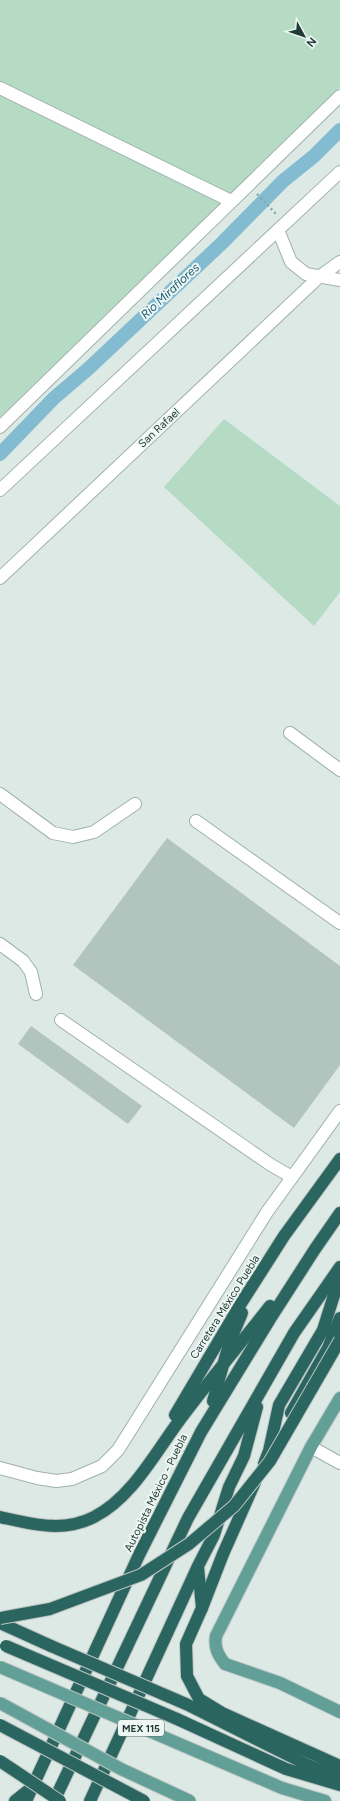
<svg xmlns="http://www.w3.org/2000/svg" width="340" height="1801" viewBox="0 0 340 1801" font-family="Figtree,sans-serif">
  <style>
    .green { fill: #b5dbc4 }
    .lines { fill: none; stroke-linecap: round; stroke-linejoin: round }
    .canal { stroke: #83bbd0; stroke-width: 14 }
    .building { fill: #b2c4be }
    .minor-casing { stroke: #a0b1ad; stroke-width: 14 }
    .major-casing { stroke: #bcc4c2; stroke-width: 14 }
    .highway-casing { stroke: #bcc4c2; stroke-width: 14 }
    .path { stroke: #7dada4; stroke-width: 2.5; stroke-dasharray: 2 3; stroke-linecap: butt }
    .minor { stroke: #fff; stroke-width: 12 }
    .major { stroke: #619f97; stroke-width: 12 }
    .highway { stroke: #2b655f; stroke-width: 12 }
    .major-bridge-casing { stroke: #bcc4c2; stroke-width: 14; stroke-linecap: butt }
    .highway-bridge-casing { stroke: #bcc4c2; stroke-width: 14; stroke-linecap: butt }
    .major-bridge { stroke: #619f97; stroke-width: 12 }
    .highway-bridge { stroke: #2b655f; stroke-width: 12 }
    .labels { text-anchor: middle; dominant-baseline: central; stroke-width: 4; stroke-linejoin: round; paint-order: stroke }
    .shield { fill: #edf6f3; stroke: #5d726e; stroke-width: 1 }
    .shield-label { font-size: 10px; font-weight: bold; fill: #1f3935 }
    .street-label { font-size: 11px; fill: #1f3935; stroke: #edf6f3 }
    .water-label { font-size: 12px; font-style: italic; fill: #195a74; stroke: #edf6f3 }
  </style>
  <rect width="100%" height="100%" fill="#dde9e5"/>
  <!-- green -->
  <g class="green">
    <polygon points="0,0 340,0 340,87 0,417"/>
    <polygon points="224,419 340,506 340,592 314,626 164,487"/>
  </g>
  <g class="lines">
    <!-- canal -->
    <polyline class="canal" points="0,454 54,398 88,369 222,243 283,181 314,156 340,130"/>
  </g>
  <!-- building -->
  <g class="building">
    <polygon points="167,838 340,966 340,1065 294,1128 73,965"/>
    <polygon points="31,1026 142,1106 128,1124 18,1044"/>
  </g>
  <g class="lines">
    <defs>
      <g id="minor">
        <polyline points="0,88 231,201"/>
        <polyline points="278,230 291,262 306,274 340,280"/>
        <polyline points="0,427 340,96"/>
        <polyline points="0,490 340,172"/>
        <polyline points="0,578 319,277 340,262"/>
        <polyline points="290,733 340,770"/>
        <polyline points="0,794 53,833 73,837 94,832 135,804"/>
        <polyline points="196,821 340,923"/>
        <polyline points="0,944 23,961 31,972 36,994"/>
        <polyline points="61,1020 271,1165 292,1177"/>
        <polyline points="311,1447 340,1463"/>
        <polyline points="0,1468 37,1478 56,1481 72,1479 102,1466 118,1450 267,1212 340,1111"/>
      </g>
      <g id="major">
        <path d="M340,1398L311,1447L216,1636C214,1648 218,1655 225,1664L280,1683L340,1712"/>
        <polyline points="282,1788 325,1801"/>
      </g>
      <g id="highway">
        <polyline points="213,1401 229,1344 242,1313"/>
        <polyline points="291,1413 328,1348 340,1318"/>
        <polyline points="175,1415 240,1305 284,1236 340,1159"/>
        <polyline points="264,1464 269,1451 279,1405 323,1330 340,1276"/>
        <path d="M0,1517C32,1524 63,1533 94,1517C134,1497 158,1447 185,1413C212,1377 242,1342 270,1306"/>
        <polyline points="198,1567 202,1608 186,1644 187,1676 199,1699 222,1713 340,1766"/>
        <polyline points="202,1608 223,1554 255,1482"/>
        <polyline points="0,1623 51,1646"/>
        <polyline points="186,1704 308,1765 340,1778"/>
        <polyline points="177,1719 286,1769 340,1785"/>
        <polyline points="15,1801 30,1789"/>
        <polyline points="26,1801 139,1555 201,1432 270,1319 315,1249 340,1213"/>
        <polyline points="54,1801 188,1518 294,1333 340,1267"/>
        <polyline points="90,1801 198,1566 214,1535 229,1487 244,1456 257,1407"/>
      </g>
    </defs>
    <!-- minor casing -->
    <use href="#minor" class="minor-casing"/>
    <!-- major casing -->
    <use href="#major" class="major-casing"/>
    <!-- highway casing -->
    <use href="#highway" class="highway-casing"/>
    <!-- path -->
    <polyline class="path" points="257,194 277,215"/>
    <!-- minor -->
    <use href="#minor" class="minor"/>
    <!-- major -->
    <use href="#major" class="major"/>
    <!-- highway -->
    <use href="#highway" class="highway"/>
    <defs>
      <g id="major-bridge">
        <polyline points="0,1667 282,1788"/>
        <polyline points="0,1703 121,1769 190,1801"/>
      </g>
      <g id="highway-bridge">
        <polyline points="0,1618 50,1609 141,1575 189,1544 234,1506 270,1461 340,1340"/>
        <polyline points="6,1646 177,1719"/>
        <polyline points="51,1646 186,1704"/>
        <polyline points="0,1725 144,1801"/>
        <polyline points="0,1761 60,1801"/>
      </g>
    </defs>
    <!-- major-bridge casing -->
    <use href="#major-bridge" class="major-bridge-casing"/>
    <!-- highway-bridge casing -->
    <use href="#highway-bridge" class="highway-bridge-casing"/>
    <!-- major-bridge -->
    <use href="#major-bridge" class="major-bridge"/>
    <!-- highway-bridge -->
    <use href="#highway-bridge" class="highway-bridge"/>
  </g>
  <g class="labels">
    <!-- shield labels -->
    <rect class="shield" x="118" y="1720" width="46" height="16" rx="3"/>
    <g class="shield-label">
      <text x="141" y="1728">MEX 115</text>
    </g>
    <!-- street labels -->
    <g class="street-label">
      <text transform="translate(159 428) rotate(-43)">San Rafael</text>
      <text transform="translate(225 1307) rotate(-58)">Carretera México Puebla</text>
      <text transform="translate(156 1493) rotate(-64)">Autopista México - Puebla</text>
    </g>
    <!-- water labels -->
    <g class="water-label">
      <text transform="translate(170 291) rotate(-43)">Rio Miraflores</text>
    </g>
  </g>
  <!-- north arrow -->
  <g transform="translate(304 36) rotate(130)" stroke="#edf6f3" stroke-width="3" paint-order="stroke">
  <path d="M0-3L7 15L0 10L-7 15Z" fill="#1f3935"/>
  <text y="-6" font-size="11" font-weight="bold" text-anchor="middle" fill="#1f3935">N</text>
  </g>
</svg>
